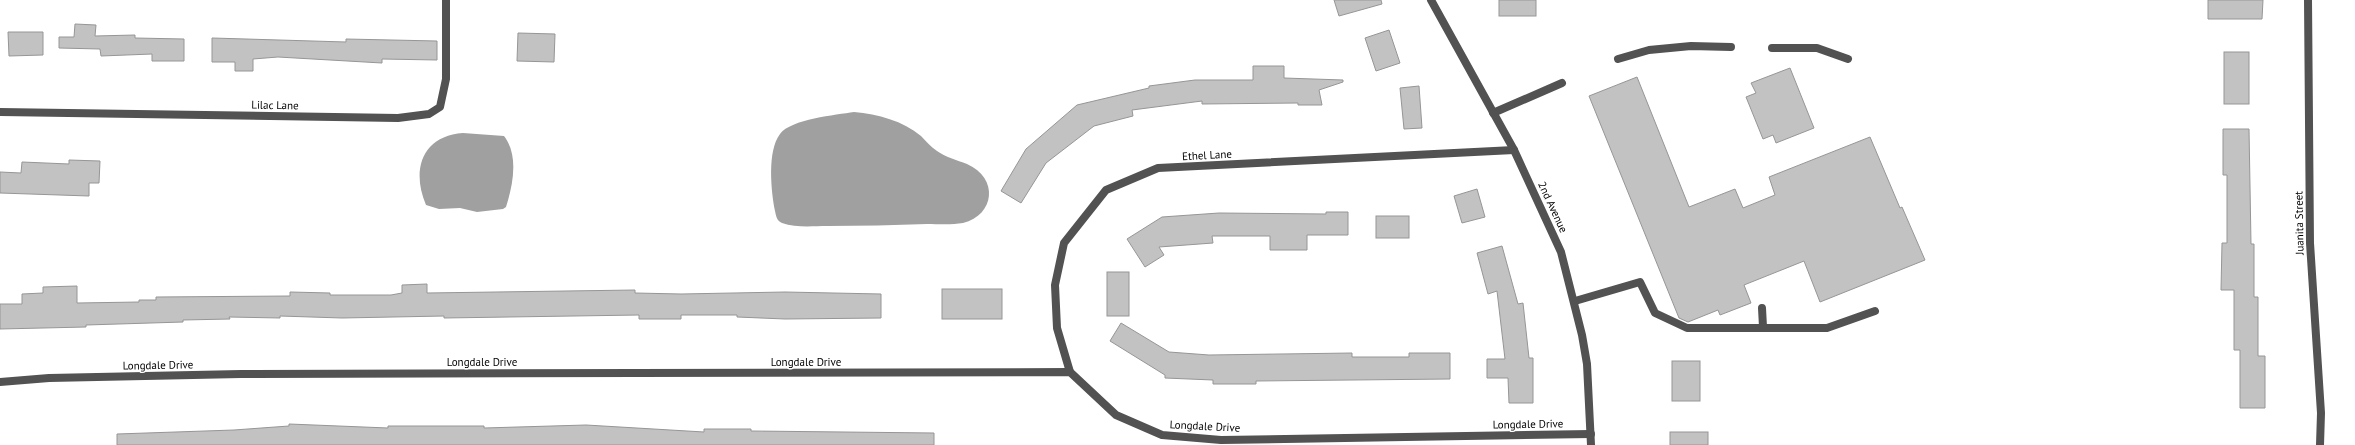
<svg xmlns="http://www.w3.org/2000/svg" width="2355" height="445" viewBox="0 0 2355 445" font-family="'PT Sans',sans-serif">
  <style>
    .water { fill: #a0a0a0 }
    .building { fill: #c2c2c2; stroke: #969696 }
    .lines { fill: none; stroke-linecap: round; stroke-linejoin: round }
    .service { stroke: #525252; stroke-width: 8 }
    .minor { stroke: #525252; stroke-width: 8 }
    .tertiary { stroke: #525252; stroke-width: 8 }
    .labels { text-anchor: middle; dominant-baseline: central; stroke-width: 3; stroke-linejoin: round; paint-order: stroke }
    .street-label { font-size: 11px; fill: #000; stroke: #fff }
  </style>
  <rect width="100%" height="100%" fill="#fff"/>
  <!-- water -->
  <g class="water">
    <path d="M854,112C878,114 903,121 921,136C926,141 931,147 937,151C945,157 957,160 967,164C999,178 995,215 963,223C952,225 938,224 927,224C894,225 861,226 827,226C813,226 796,228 782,223C777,221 776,216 775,211C771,191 767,151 780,134C791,119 836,115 854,112Z"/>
    <path d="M463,133L504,136C519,155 513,185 506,207L503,209L477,212L460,208L439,209L426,205C411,170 422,136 463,133Z"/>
  </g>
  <!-- building -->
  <g class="building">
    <polygon points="1334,0 1381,0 1382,4 1339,16"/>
    <rect x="1499" y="0" width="37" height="16"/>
    <polygon points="2208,0 2263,0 2262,19 2208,19"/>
    <polygon points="75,24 96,25 95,36 135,35 135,38 184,39 184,61 152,61 152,54 101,56 100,49 59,48 59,37 74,37"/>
    <polygon points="1389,30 1400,63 1376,71 1365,38"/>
    <polygon points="8,32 43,32 43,55 9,56"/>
    <polygon points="518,33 555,34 554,62 517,61"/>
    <polygon points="212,38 346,42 346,39 437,41 437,60 382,59 382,63 278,57 253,59 253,71 235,71 235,62 212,62"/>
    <rect x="2224" y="52" width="25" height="52"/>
    <polygon points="1253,66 1284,66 1284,78 1343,80 1343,82 1319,90 1322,105 1298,105 1298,103 1202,104 1202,101 1132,110 1133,116 1094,126 1046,163 1021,203 1001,191 1026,149 1077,105 1149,88 1149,86 1195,80 1253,80"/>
    <polygon points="1790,68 1814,128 1776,143 1773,135 1763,139 1746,97 1756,93 1751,83"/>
    <polygon points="1637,77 1689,207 1735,189 1743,208 1775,195 1769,177 1870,137 1900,208 1902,207 1925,260 1820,302 1804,261 1744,285 1751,303 1720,315 1718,310 1688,322 1679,318 1589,96"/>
    <polygon points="1419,86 1422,128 1404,129 1400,88"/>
    <polygon points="2223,129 2249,129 2251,244 2254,244 2254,297 2258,297 2258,356 2265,356 2265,408 2240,408 2240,350 2234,350 2234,290 2221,290 2222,243 2227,243 2227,175 2223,175"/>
    <polygon points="69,160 100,161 99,183 89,183 89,196 0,193 0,172 21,173 22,162 69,164"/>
    <polygon points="1477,189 1485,217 1462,223 1454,196"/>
    <polygon points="1326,212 1348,212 1348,235 1307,235 1307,250 1270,250 1270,236 1212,236 1213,243 1159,247 1164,255 1145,267 1127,239 1162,217 1219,213 1326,214"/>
    <rect x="1376" y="216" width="33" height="22"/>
    <polygon points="1502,246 1518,304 1523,303 1529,358 1533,358 1533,403 1509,403 1508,378 1487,378 1487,359 1505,359 1497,291 1488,294 1477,253"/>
    <rect x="1107" y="272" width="22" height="44"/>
    <polygon points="427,284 427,293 635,290 635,293 681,294 785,292 881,294 881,318 785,319 737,317 737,315 681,315 681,319 639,319 639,315 444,318 444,316 342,318 280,316 280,318 229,317 230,319 183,320 183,322 86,325 86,327 0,329 0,304 22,304 22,294 43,293 43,287 77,286 77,303 139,302 139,300 156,300 156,297 290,296 290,292 330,293 330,295 391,295 402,293 402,285"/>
    <rect x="942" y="289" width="60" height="30"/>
    <polygon points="1121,323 1169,352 1209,355 1352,353 1352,357 1409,357 1409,353 1450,353 1450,379 1256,381 1256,384 1213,384 1213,380 1165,378 1165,375 1110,341"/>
    <rect x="1672" y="361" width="28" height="40"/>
    <polygon points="289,424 388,428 388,426 484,426 484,428 586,425 704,432 704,429 751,429 751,431 934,433 934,445 117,445 117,434 234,430 289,426"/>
    <rect x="1670" y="432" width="38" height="13"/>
  </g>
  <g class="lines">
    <!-- service -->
    <g class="service">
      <polyline points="1772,48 1817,48 1848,59"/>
      <polyline points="1618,59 1649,50 1691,46 1731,47"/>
      <polyline points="1493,113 1562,83"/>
      <polyline points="1575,301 1640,282 1655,313 1687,328 1827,328 1875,311"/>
      <polyline points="1762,308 1763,327"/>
    </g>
    <!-- minor -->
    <g class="minor">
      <polyline points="2308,0 2310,243 2321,413 2320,445"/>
      <polyline points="0,112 398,118 429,114 440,107 446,79 446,0"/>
      <polyline points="1070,372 1057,328 1055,285 1064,243 1106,190 1158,168 1514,150"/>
      <polyline points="0,382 49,378 241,374 1070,372 1116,415 1162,435 1221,440 1591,434"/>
    </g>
    <!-- tertiary -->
    <polyline class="tertiary" points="1431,0 1514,150 1561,252 1582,335 1587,364 1591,445"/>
  </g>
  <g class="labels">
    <!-- street labels -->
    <g class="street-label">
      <text transform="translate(275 105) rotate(1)">Lilac Lane</text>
      <text transform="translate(1207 155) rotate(-3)">Ethel Lane</text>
      <text transform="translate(1553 207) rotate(65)">2nd Avenue</text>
      <text transform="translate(2299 223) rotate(-91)">Juanita Street</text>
      <text x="482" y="362">Longdale Drive</text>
      <text x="806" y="362">Longdale Drive</text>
      <text transform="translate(158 365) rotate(-1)">Longdale Drive</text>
      <text transform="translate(1528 424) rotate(-1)">Longdale Drive</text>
      <text transform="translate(1205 426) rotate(3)">Longdale Drive</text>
    </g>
  </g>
</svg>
